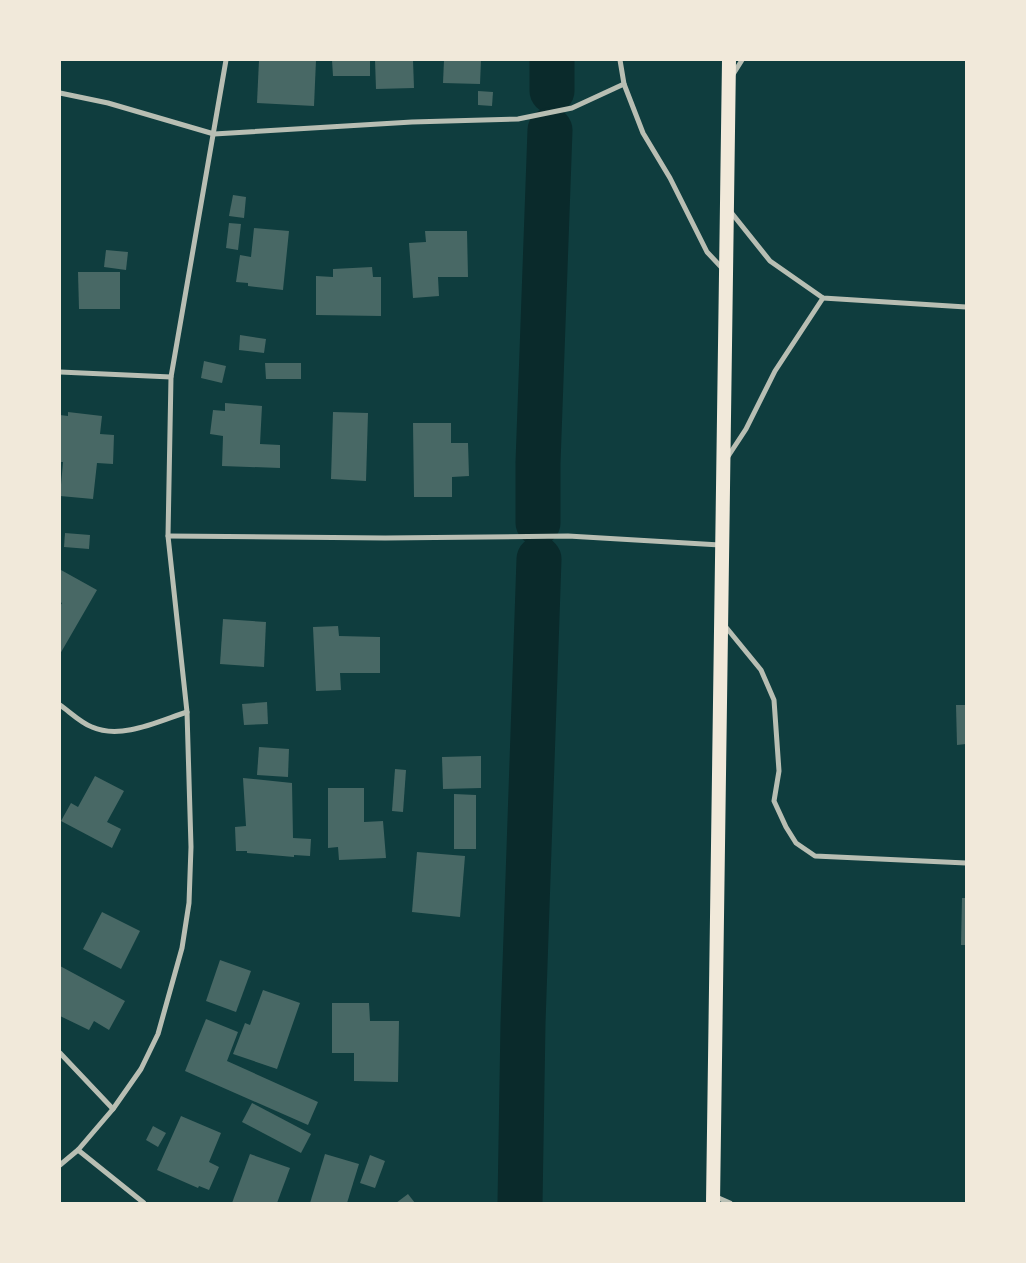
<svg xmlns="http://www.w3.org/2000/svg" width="1026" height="1263" viewBox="0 0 1026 1263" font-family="Rubik,sans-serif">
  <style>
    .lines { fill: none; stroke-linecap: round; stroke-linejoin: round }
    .river { stroke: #0a2a2b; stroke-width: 45 }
    .building { fill: #486865 }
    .minor { stroke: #b8beb3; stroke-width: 5 }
    .trunk { stroke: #f1e9da; stroke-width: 14 }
  </style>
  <rect width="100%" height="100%" fill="#0f3d3e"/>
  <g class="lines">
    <!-- river -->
    <g class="river">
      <polyline points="552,91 552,60"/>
      <polyline points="538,523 538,463 550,130"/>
      <polyline points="520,1203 523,1023 539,559"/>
    </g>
  </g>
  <!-- building -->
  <g class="building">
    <polygon points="259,60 316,60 314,106 257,103"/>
    <polygon points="332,60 370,60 370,76 333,76"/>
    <polygon points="375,60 413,60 414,88 376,89"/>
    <polygon points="444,60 481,60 480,84 443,83"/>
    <polygon points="478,91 493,92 492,106 478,105"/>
    <polygon points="233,195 246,197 244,218 229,216"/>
    <polygon points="229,223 241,224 238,250 226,248"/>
    <polygon points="254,228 289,231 283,290 248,286 248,283 236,282 240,255 251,257"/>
    <polygon points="425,231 467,231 468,277 438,277 439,296 413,298 409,243 426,242"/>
    <polygon points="106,250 128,252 126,270 104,267"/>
    <polygon points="372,267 373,277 381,277 381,316 316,315 316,276 333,277 333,269"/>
    <polygon points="78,272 120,272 120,309 79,309"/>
    <polygon points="240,335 266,339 264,353 239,350"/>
    <polygon points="204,361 226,366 222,383 201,378"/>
    <polygon points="265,363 301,363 301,379 266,379"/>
    <polygon points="225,403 262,406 260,444 280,445 280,468 222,466 223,436 210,434 213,410 225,411"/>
    <polygon points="68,412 102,416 100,434 114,435 113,464 97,463 93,499 60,496 63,462 60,462 60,415 68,416"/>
    <polygon points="333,412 368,413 366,481 331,479"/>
    <polygon points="413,423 451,423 451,443 468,443 469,476 452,477 452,497 414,497"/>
    <polygon points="65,533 90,535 89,549 64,547"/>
    <polygon points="61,570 97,590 60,654 60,606 62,603 60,602"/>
    <polygon points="223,619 266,622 264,667 220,664"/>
    <polygon points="338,626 339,636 380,637 380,673 340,673 341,690 316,691 313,627"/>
    <polygon points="267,702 268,724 244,725 242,704"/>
    <polygon points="956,705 966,705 966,744 957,745"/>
    <polygon points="259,747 289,749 288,777 257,775"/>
    <polygon points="481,756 481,788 443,789 442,757"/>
    <polygon points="395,769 406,770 403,812 392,811"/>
    <polygon points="95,776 124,791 107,822 121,829 112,848 61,821 71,803 78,807"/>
    <polygon points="243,778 292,783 293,838 311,839 310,856 294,855 294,857 247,853 247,851 236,851 235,827 246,826"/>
    <polygon points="328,788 364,788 364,822 383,821 386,858 339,860 338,847 328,848"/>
    <polygon points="454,794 476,795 476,849 454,849"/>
    <polygon points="417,852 465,856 460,917 412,912"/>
    <polygon points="962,898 966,898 966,945 961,945"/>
    <polygon points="102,912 140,931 121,969 83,949"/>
    <polygon points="220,960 251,971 236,1012 206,1001"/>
    <polygon points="60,966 125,1001 109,1030 94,1021 89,1030 60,1016"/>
    <polygon points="263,990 300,1003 277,1069 233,1054 245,1023 250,1025"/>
    <polygon points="332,1003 369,1003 370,1021 399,1021 398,1082 354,1081 354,1053 332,1053"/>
    <polygon points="206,1019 238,1032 227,1061 318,1102 308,1125 185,1071"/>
    <polygon points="252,1103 311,1134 301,1153 242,1122"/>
    <polygon points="181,1116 221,1133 209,1162 219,1167 209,1190 199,1186 198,1188 157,1170"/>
    <polygon points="153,1126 166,1133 158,1147 146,1140"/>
    <polygon points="250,1154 290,1168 277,1203 232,1203"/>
    <polygon points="325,1154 359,1164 347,1203 310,1203"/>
    <polygon points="370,1155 385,1161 375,1188 360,1183"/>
    <polygon points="408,1194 415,1203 396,1203"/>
  </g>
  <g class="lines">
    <!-- minor -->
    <g class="minor">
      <polyline points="620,60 624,84 643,133 670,178 707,252 723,269"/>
      <polyline points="732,76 742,60"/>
      <polyline points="60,93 108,103 214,134 412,122 518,119 572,108 624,84"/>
      <polyline points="730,211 770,261 823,298 966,307"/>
      <polyline points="60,372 171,377"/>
      <polyline points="727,458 746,429 775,371 823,298"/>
      <polyline points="168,536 385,538 568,536 720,545"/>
      <polyline points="725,626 761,670 774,700 779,771 774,801 786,827 796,843 815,856 966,863"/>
      <path d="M60,705C70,712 81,723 92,727C121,740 159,721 187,712"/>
      <polyline points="60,1053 113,1109"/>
      <polyline points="78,1150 144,1203"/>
      <polyline points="60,1165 78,1150 113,1109 141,1069 158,1034 182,948 189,903 191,847 187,712 168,536 171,377 226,60"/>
      <polyline points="714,1196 730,1203"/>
    </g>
    <!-- trunk -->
    <polyline class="trunk" points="713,1203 729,60"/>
  </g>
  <!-- border -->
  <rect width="1026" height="1263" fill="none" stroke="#f1e9da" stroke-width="122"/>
</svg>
